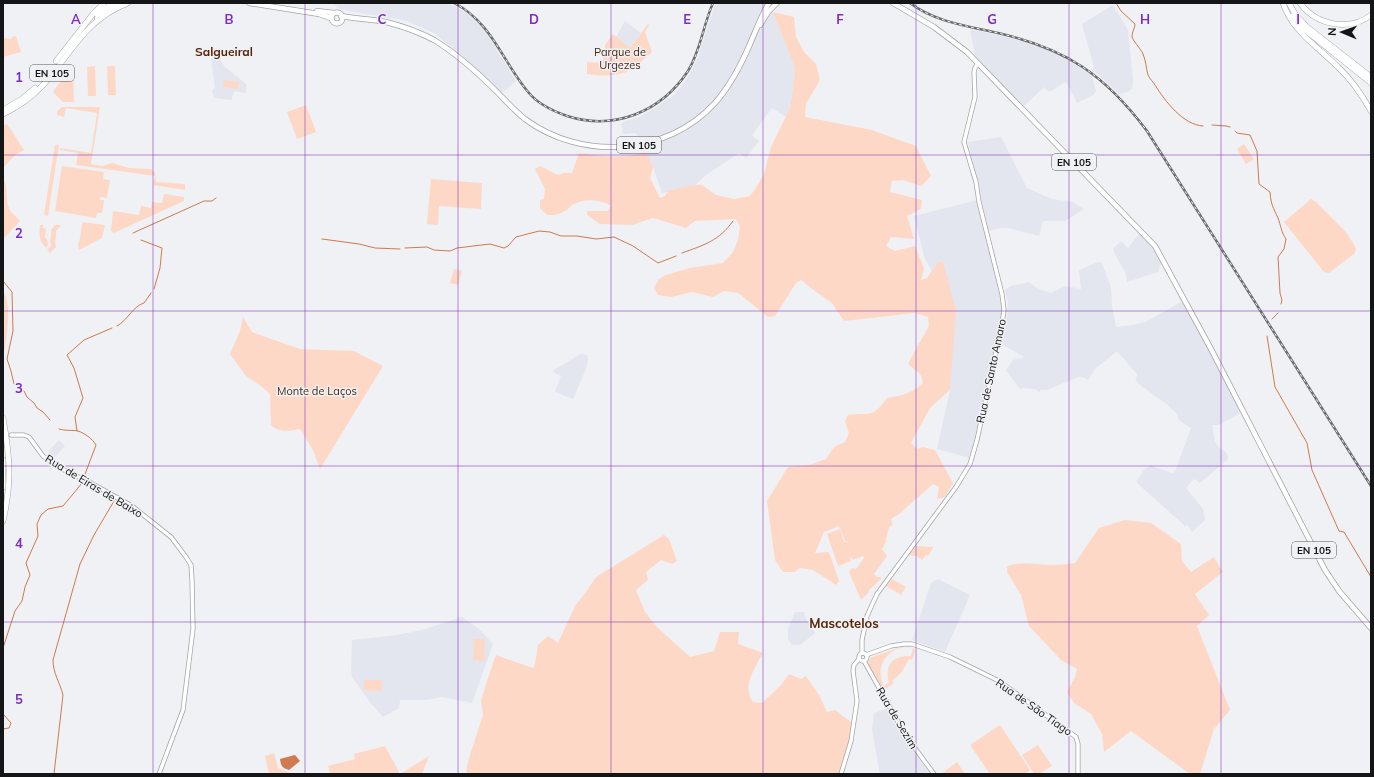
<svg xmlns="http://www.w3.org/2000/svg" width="1374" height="777" viewBox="0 0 1374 777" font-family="Mulish,sans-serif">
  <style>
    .built { fill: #e3e5ef }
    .green { fill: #fed8c6; fill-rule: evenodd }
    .water { fill: #cf7a4f }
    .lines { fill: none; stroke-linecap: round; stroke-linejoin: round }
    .stream { stroke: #cf7a4f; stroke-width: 1 }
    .minor-casing { stroke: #a3a4a7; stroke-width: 5 }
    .major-casing { stroke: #a3a4a7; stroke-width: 6 }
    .highway-casing { stroke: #a3a4a7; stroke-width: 6 }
    .minor { stroke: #fff; stroke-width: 3.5 }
    .major { stroke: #fff; stroke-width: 4.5 }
    .highway { stroke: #fff; stroke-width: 5 }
    .rail-casing { stroke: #6a6b6d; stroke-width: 2.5 }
    .rail { stroke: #f0f1f4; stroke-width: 1; stroke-dasharray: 3; stroke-linecap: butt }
    .grid { fill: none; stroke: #7b2cbf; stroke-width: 1; stroke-opacity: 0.55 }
    .labels { text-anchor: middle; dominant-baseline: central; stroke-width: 3; stroke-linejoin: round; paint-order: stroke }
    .shield { fill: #f0f1f4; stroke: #565759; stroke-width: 1 }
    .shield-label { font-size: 10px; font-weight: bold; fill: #141516 }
    .park-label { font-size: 11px; fill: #492614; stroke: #f0f1f4 }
    .street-label { font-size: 11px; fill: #141516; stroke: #f0f1f4 }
    .neighbourhood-label { font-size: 12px; font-weight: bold; fill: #57270c; stroke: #f0f1f4 }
    .quarter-label { font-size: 13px; font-weight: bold; fill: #57270c; stroke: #f0f1f4 }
    .grid-label { font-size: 13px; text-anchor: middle; font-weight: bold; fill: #7b2cbf; stroke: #f0f1f4; stroke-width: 3; stroke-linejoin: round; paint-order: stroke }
  </style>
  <rect width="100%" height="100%" fill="#f0f1f4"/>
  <!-- built -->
  <g class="built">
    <polygon points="334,3 448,3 463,11 476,20 486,32 516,81 502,93 436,34 407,21 338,9"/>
    <polygon points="716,3 767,3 766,4 773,12 778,24 793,63 795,74 790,108 786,117 772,108 752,135 759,141 746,158 739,153 706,175 695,185 662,193 653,167 636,133 623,134 621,123 643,115 653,109 674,95 682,85 689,75 698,57 708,25"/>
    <polygon points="1113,5 1128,30 1133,81 1132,89 1127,92 1119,94 1094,71 1092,75 1096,91 1093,95 1077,103 1066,82 1049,92 1044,87 1024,106 975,56 970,29 1009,38 1040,46 1055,53 1090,74 1094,67 1082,24"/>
    <polygon points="625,21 641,33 630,48 616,37"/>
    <polygon points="219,57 224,66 246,84 246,93 234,91 234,94 232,96 232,100 214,98 212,90 215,88 211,58"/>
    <polygon points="1001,137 1027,188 1052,199 1073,202 1084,209 1065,221 1043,221 1039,236 1008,228 1001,228 988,231 1003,303 1002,320 970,458 937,449 950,390 938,262 932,271 925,259 914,216 982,199 968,142"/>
    <polygon points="1140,233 1153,249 1161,262 1158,272 1127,282 1126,274 1117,258 1113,249 1121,241 1128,248"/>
    <polygon points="1098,262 1102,263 1111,288 1112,306 1116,327 1134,325 1145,322 1183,301 1241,410 1239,414 1218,425 1212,425 1215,441 1219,448 1226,452 1228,457 1227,460 1200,483 1194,479 1186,488 1203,509 1205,520 1192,532 1187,525 1185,526 1136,482 1144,470 1152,465 1154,467 1172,473 1175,472 1191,428 1179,420 1176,413 1168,405 1140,385 1135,379 1137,378 1137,374 1117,351 1095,369 1088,380 1083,377 1078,377 1047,390 1041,390 1039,392 1035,389 1023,388 1020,389 1006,370 1013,360 1024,357 1002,344 1004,337 1002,334 1007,317 1008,302 1005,292 1006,289 1011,286 1029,282 1038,289 1051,293 1065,286 1081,289 1079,270"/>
    <polygon points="581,354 587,355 588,361 586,369 573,399 555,392 561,376 552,371"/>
    <polygon points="59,440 65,446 54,458 48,452"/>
    <polygon points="938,579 970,595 945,652 912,640 931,583"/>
    <polygon points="795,612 804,612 806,619 815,633 800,645 792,645 788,639 788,629"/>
    <polygon points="462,617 479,629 493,644 472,703 442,697 427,700 400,700 399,708 383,717 370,702 352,677 351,669 352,640 397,635 422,630"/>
    <polygon points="888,708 911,748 930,774 880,774 872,730 874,713"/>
  </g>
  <!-- green -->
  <g class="green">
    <path d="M773,12L794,17L796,37L804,52L816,64L820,80L806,104L805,117L872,130L916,146L931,176L921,186L903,180L892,181L890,192L922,200L921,209L907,216L914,239L891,237L886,246L895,251L915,246L924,268L921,280L927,278L938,262H943L956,311L950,390L930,408L911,443L917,449L923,447L935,450L953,483L945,497L937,499L939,487L933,484L899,514L891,519L893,525L889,527L886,539V542L882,549L887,556L874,574L877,577H881V579L869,590V592L861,600L849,572L850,570L853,568L856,569L864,558L863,556L853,560L852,558H850L851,561L838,566L827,534L840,529L844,542L850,541H845L839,526L824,532L815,553L829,552L839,581L836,585L813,570L800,568L795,572H783L775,560L767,501L788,467L809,465L826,459L834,447L845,442L849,433L845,421L848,415C854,414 858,414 864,414C875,415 881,406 887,398C903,395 910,394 923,383L921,375L908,364L917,347L929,326L928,317L915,313L844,321L832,303L812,289L801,280L796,283L775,316L768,317L738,293L724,291L713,297L692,292L671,297L658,295L654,288L659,279L666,275L690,268L723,263L733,252L738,240L740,227L736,219L695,221L686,228L653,218L632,225L600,224L587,215V211H608L611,206C600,199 584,198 572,205C569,207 568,210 565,211C559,215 553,215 547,215L540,208V200L544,199L545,189L535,169L540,166L558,175L563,173H572L579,153C601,156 624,159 646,152L653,167L650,178L660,198L665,196L668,191L694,185H702L716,195L734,199L750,196L756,188L764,174L771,147L790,108L795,74L793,63Z"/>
    <path d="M648,24L649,25L645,32L652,52C644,59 634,69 624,73C613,76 598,76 587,74V62L603,63V57L605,56V45L613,34L630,48Z"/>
    <polygon points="16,36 21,52 3,57 3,38 11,39 12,37"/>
    <polygon points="73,64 74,102 63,102 53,92"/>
    <polygon points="95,66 96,96 88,96 87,67"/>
    <polygon points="107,66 115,66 116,95 108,95"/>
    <polygon points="224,80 239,82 238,89 223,87"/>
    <polygon points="306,105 316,132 297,139 287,112"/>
    <polygon points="62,107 100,107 91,164 102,166 112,163 129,168 150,169 155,172 156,182 185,184 185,190 153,185 155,176 76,165 78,153 60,150 60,148 91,153 97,113 66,108 64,117 57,115 57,111"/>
    <polygon points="7,124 24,150 15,155 3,168 3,125"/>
    <polygon points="1244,144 1254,159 1246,164 1237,149"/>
    <polygon points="55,145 59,145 48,216 44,215"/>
    <polygon points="62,166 104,172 103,179 110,180 107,198 100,197 100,200 104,200 102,213 97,213 96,218 55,211"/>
    <path d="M3,178C9,187 5,199 9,208C11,213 17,217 20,221L3,239Z"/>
    <polygon points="431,179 482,183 481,209 439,206 438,225 427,224"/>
    <polygon points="164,194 184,197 184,201 116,232 114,233 111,231 113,211 139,215 141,206 151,208 152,202 162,203"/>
    <polygon points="1311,199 1316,202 1346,232 1356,248 1355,253 1329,273 1324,272 1284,222"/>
    <path d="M83,222L105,225L102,238L79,250L78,245C81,238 80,230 83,222Z"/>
    <path d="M40,225H43V228L46,229L45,238L47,239L48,245L46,248C39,241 39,234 40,225Z"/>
    <path d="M55,225H61L56,231C57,237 54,241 56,247L50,253L47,250L51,246C49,240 52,236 51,230Z"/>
    <polygon points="454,269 462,271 458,285 450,283"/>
    <path d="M3,290C12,307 7,331 5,349L3,350Z"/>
    <path d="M243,317L252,332L274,340L300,349L354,351L383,366L320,469L313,450L300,429C290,431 279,433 271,425L270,394L261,386L246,376L230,354L240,331Z"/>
    <path d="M1125,520L1151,523L1181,544L1182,561L1191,572L1214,557L1223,572L1195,594L1209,615L1197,626L1230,710L1214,729L1200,774H1190L1131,731L1104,752L1102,734L1091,714L1074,703L1067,692L1075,677L1077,669L1061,660L1029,626L1021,595L1007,572V567C1019,560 1037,565 1050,565C1058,565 1067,564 1075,563L1099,528Z"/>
    <path d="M664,535L669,539L677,561L672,564L661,560L646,572L648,580L636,590L645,612L658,628L690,657L714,651L720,632H739L738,644L763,653C756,666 741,687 753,702L762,703L781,685L789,674L801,679L806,676L819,695L827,712L835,710L852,723L849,747L840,774H471L466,772L469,758L483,715L481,701L488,678L496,655L533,668L535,664L538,645L548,636L558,643L575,606L586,592L596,577Z"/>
    <polygon points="916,546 933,547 933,548 928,556 926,555 922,560 916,556 911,556 909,554"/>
    <polygon points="892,579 906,587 901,595 886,586"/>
    <polygon points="474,639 485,639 484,661 473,660"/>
    <path d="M902,647L914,648L915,652L912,660L909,659L902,672L892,681L894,683L885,689H882L869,667L868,660L872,657ZM906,647L913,648L911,656C893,655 884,665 889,682L884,686C875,667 885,650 906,647Z"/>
    <polygon points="364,680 382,680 382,691 364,690"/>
    <polygon points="1000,725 1030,770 1025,774 990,774 970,745"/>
    <polygon points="1038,745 1052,766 1039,774 1034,774 1022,755"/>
    <polygon points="385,746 400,774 429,756 422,774 330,774 328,766 355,759 354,754"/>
    <polygon points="274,753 278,768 292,774 269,774 265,756"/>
    <polygon points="957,762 965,774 941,774"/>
  </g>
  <!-- water -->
  <path class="water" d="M295,755L300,761L289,770C282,768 281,766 280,759Z"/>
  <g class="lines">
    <!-- stream -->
    <g class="stream">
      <path d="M1116,3L1121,11L1135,24C1135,28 1132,32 1132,36C1132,40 1141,49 1143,54C1146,61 1146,68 1148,75C1150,79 1153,82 1155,85C1165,101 1183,125 1203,126"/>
      <polyline points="1212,125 1226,126 1230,127"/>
      <path d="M1235,131L1237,133L1250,135L1257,151L1259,184L1270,192C1271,205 1273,207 1278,218C1281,226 1281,232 1286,239L1284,249L1278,257L1280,293L1282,300L1281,304"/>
      <polyline points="133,233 204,201 212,201 216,198"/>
      <polyline points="322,239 359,244 375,248 400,249"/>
      <polyline points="141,240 162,248 160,268 154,289"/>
      <polyline points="405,248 427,247 434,250 450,251 457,248 490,244 504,248 508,246 516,237 539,231 550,232 561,236 577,236 596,239 614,237 633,246 658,263 676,256"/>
      <path d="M682,253C704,245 719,241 733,221"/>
      <polyline points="3,281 12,292 13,331 7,359 11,371 14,384 24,391 27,397 34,403 37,408 43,412 50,420"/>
      <polyline points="1272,319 1278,313"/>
      <path d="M117,326C127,321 133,306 144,303L151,293"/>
      <polyline points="1267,336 1275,387 1307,443 1312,470 1339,531 1344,532 1371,577"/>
      <path d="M59,429C65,431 74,430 78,431C84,433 93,439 96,445L84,477"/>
      <polyline points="77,431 75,417 83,398 74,368 67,355 84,340 112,328"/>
      <polyline points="3,648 15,611 22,601 25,587 30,575 26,563 38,536 37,524 41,515 48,509 63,506 83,482"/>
      <polyline points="3,714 11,723 9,728 3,729"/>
      <path d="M54,774L63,695C60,683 53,673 53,660L80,564L94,535L114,501"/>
    </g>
    <defs>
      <g id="minor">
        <polyline points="11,435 24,435 29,437 43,456 60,468 89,482 132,506 171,537 186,557 191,565 192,580 193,629 183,710 159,774"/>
        <circle cx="863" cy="657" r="4"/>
        <polyline points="862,653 862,640 867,616 877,594 956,487 970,464 977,440 1002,323 1004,310 1002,294 979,202 976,182 964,142 975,97 974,72 975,68 978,63"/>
        <polyline points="866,655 891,646 904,644 912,644 950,657 999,681 1076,737 1078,744 1078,774"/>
        <polyline points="864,661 906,736 934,774"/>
        <polyline points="841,774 851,741 857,701 853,671 854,665 859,659"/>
      </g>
      <g id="major">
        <polyline points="249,3 319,14 331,18"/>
        <polyline points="893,3 934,27 967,52 1155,246 1211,349 1325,570 1339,591 1371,628"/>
        <polyline points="317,11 334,13"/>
        <circle cx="337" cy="18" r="5.5"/>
        <path d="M341,16C356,19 371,19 386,22C402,26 419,32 434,40C454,52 480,75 497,92C506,101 515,111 525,119C581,161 667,156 715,103C730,86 741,65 750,44C756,30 761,16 769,3"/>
        <polyline points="97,18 108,10 121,3"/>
        <polyline points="760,25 768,12 777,3"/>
      </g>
      <g id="highway">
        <path d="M1283,3C1292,31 1318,47 1338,67C1352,80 1362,95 1371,111"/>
        <polyline points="1289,3 1295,14 1307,27 1371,77"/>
        <path d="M1300,3C1316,25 1349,32 1371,15"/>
        <polyline points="97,14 113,3"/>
        <polyline points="1292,16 1304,29 1371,83"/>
        <polyline points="56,61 93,14 104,3"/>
        <polyline points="3,110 22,99 35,88"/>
        <path d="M3,114C18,107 32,97 43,85C72,53 83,21 128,3"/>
        <path d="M3,418C10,457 12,482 3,521"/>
        <polyline points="3,460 3,487"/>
      </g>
    </defs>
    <!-- minor casing -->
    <use href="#minor" class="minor-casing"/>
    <!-- major casing -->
    <use href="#major" class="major-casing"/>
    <!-- highway casing -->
    <use href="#highway" class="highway-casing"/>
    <!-- minor -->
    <use href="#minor" class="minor"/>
    <!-- major -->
    <use href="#major" class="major"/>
    <!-- highway -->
    <use href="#highway" class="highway"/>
    <defs>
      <g id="rail">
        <path d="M454,3C492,22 503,63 529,93C538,104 553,111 567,116C614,131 661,112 688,71C701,50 703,25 713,3"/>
        <path d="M910,3C935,22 968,26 998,33C1067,49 1105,75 1147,131L1371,486"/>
      </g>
    </defs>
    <!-- rail casing -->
    <use href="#rail" class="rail-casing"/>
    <!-- rail -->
    <use href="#rail" class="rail"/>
  </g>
  <!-- grid -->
  <path class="grid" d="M153,3V774M305,3V774M458,3V774M611,3V774M763,3V774M916,3V774M1069,3V774M1221,3V774M3,155H1371M3,311H1371M3,466H1371M3,622H1371"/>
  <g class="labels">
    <!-- shield labels -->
    <g class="shield">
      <rect x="30" y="65" width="44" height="16" rx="3"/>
      <rect x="617" y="137" width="44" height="16" rx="3"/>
      <rect x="1052" y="154" width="44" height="16" rx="3"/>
      <rect x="1292" y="542" width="44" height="16" rx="3"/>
    </g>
    <g class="shield-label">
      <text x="52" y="73">EN 105</text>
      <text x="639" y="145">EN 105</text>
      <text x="1074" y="162">EN 105</text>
      <text x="1314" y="550">EN 105</text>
    </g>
    <!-- park labels -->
    <g class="park-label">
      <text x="620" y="52">Parque de<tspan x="620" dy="13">Urgezes</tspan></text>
      <text x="317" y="391">Monte de Laços</text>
    </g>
    <!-- street labels -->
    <g class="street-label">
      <text transform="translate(991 371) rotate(-78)">Rua de Santo Amaro</text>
      <text transform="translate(94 486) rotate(31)">Rua de Eiras de Baixo</text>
      <text transform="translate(1034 707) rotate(35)">Rua de São Tiago</text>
      <text transform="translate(897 718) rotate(59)">Rua de Sezim</text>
    </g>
    <!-- neighbourhood labels -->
    <g class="neighbourhood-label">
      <text x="224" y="51">Salgueiral</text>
    </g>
    <!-- quarter labels -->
    <g class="quarter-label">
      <text x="844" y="623">Mascotelos</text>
    </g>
  </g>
  <g class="grid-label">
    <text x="76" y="24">A</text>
    <text x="229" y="24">B</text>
    <text x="382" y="24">C</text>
    <text x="534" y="24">D</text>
    <text x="687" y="24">E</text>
    <text x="840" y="24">F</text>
    <text x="992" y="24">G</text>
    <text x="1145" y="24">H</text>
    <text x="1298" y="24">I</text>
    <text x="19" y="82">1</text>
    <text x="19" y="238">2</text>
    <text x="19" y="393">3</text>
    <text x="19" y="548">4</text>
    <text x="19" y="704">5</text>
  </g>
  <!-- border -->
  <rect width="1374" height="777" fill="none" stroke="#141516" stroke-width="8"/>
  <!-- north arrow -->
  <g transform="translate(1342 32) rotate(272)" stroke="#f0f1f4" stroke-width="3" paint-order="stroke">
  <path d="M0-3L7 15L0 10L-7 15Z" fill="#141516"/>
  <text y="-6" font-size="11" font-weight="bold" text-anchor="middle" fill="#141516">N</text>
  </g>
</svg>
